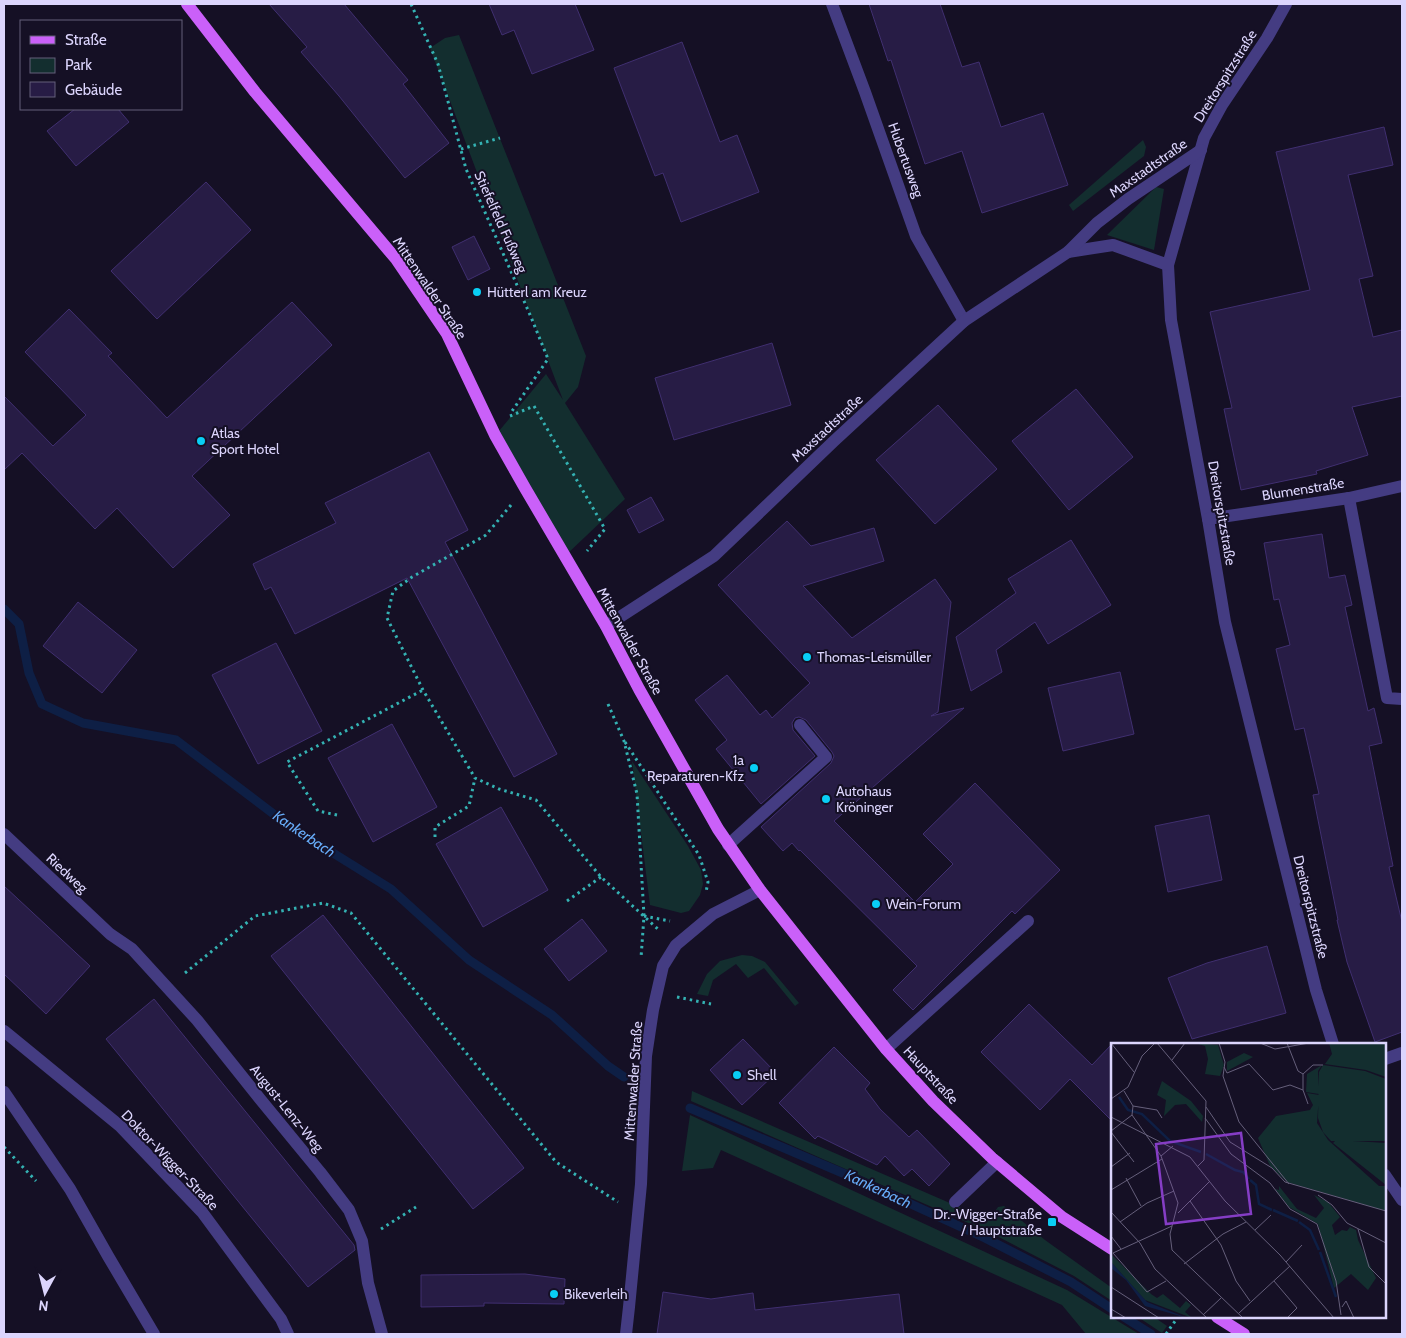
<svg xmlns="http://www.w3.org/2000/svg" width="1406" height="1338" viewBox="0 0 1406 1338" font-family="Cabin,sans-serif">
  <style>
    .green { fill: #132e2f }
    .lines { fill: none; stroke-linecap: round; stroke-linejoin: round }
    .stream { stroke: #0e1f45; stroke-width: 9 }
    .building { fill: #271c45; stroke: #402f70 }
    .path { stroke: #34b2b3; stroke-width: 3; stroke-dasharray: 2.5 4; stroke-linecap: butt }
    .minor { stroke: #443c82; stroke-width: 12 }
    .major { stroke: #ca60f9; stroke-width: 12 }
    .poi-dot { fill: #09cef5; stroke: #151025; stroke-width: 2 }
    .labels { text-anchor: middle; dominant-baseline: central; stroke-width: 4; stroke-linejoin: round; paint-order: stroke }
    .street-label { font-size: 14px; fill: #dcd5fd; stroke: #151025 }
    .poi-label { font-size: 14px; fill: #dcd5fd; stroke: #151025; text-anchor: start }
    .water-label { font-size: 15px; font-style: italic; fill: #67acf9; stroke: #151025 }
    .inset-river { fill: none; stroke: #0e1f45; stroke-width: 2.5 }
    .inset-road { fill: none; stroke: #655f7b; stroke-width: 1 }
    .view { fill: #853dc5; fill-opacity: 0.15; stroke: #853dc5; stroke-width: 2.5 }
    .inset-edge { fill: none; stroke: #dcd5fd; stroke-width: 2.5 }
  </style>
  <rect width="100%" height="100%" fill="#151025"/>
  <!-- green -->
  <g class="green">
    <polygon points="459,35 586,356 578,387 565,403 625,499 566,555 499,431 546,374 563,400 430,48 445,38"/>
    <polygon points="1143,140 1146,147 1144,156 1073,211 1069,205"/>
    <polygon points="1156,187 1164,189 1154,250 1107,235"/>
    <polygon points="632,761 688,846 701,870 703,884 700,895 689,911 681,913 650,905"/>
    <polygon points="742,955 752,956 765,962 799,1003 795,1006 764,968 748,978 736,964 713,980 708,996 697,994 707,974 720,961"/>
    <polygon points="692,1091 989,1220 998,1207 1004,1206 1045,1240 1112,1288 1112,1301 1074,1276 991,1233 691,1101"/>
    <polygon points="690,1115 1067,1290 1139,1334 1086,1334 1062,1305 721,1150 713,1168 682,1171"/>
    <polygon points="1138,1317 1154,1317 1167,1326 1162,1333"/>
  </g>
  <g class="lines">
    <!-- stream -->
    <g class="stream">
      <polyline points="4,609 19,624 29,673 42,704 83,723 176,740 288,825 391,889 469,960 552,1015 608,1066 624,1077"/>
      <polyline points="690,1108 852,1177 985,1238 1071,1282 1112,1309"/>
      <polyline points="1124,1317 1151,1334"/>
    </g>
  </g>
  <!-- building -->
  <g class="building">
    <polygon points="269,4 344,4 408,80 403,84 449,143 405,178 339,96 301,52 307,47"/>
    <polygon points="489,4 575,4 594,50 532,74 514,30 502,35"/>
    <polygon points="869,4 940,4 962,67 979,62 1001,127 1043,113 1068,185 982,213 962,151 925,164 891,60 888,61"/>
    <polygon points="682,42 720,142 737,135 759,192 681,222 663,173 655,176 614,68"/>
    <polygon points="75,109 118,109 129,122 76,166 47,131"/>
    <polygon points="1384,127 1393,165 1348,175 1373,276 1359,279 1373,337 1402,330 1402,396 1352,407 1368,455 1316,471 1317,474 1241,490 1224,409 1232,408 1210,312 1310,290 1276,152"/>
    <polygon points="206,182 251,230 157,319 111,271"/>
    <polygon points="474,236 490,269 468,280 452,247"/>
    <polygon points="292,302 332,345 192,476 230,515 173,568 117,508 95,529 22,453 4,470 4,396 53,446 86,415 25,352 69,309 112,353 108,356 167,418"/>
    <polygon points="772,343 791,405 674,440 655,378"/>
    <polygon points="1076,389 1133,457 1069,510 1012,441"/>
    <polygon points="938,405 997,469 935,524 876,460"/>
    <polygon points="429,452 468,530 445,542 557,754 514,777 407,578 295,634 271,587 265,590 253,564 336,523 325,503"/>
    <polygon points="651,497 664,520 639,533 627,510"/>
    <polygon points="787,521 811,546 874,528 884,561 803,586 852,638 935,579 951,602 938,712 931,716 964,708 834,821 915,902 953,864 923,834 975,783 1060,870 1015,914 1012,911 913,1010 893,990 917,966 800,850 799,851 792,843 783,851 761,827 831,763 834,756 832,752 806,720 799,717 795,718 792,723 793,730 815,756 761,804 716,749 727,740 695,700 727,675 760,715 766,710 772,718 810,683 718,585"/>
    <polygon points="1322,534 1329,578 1345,575 1352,605 1345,607 1368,711 1374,708 1382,743 1369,746 1393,866 1389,867 1402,922 1402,1032 1375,1042 1347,962 1337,920 1338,920 1313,795 1319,794 1304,728 1295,730 1276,649 1290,645 1279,599 1274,600 1264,543"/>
    <polygon points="1071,540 1111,605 1048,644 1035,622 996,650 1002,672 971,691 956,637 1016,593 1008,579"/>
    <polygon points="78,602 137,650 102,693 43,646"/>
    <polygon points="276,643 322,731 258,764 212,675"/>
    <polygon points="1120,672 1134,734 1063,751 1048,688"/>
    <polygon points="392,724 437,807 373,842 328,758"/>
    <polygon points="501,807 548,890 483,927 436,844"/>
    <polygon points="1209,815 1222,880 1168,892 1155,826"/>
    <polygon points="4,886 90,966 46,1014 4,974"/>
    <polygon points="323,915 524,1168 473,1209 271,956"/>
    <polygon points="582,919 607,951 569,981 544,949"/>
    <polygon points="1267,946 1286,1013 1192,1039 1168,978 1207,963"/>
    <polygon points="154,999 354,1245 355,1250 308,1287 106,1039"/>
    <polygon points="1029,1004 1092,1065 1112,1044 1112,1121 1070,1079 1040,1110 981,1052"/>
    <polygon points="743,1039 776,1073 742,1105 710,1070"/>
    <polygon points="834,1047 870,1083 865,1089 880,1109 909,1137 917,1130 950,1164 929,1186 912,1169 904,1176 885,1156 877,1165 818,1136 815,1139 779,1103"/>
    <polygon points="525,1274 565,1279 564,1304 484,1303 484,1306 421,1307 421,1275"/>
    <polygon points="663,1292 711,1299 753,1293 755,1310 899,1294 904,1334 657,1334"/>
  </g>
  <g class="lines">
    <!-- path -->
    <g class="path">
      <polyline points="411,4 438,64 466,169 531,317 548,359 510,414"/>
      <polyline points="461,149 500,138"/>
      <polyline points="510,416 534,406 605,529 587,551"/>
      <polyline points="511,505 486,535 412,577 393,591 387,618 423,690 475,778 499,789 536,800 601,877 660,931"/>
      <polyline points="608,704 624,741 637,794 644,916 641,958"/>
      <polyline points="625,742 699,855 708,882 706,892"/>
      <polyline points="337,815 318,811 287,762 423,690"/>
      <polyline points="435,837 435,827 469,806 475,778"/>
      <polyline points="567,901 601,877"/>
      <polyline points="644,916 670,921"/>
      <polyline points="185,973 255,916 323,903 351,913 556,1162 618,1202"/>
      <polyline points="677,997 711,1004"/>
      <polyline points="4,1147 36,1181"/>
      <polyline points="381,1229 416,1207"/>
      <polyline points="1166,1334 1178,1317"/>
    </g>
    <!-- minor -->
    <g class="minor">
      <polyline points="832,4 865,92 916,236 964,321"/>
      <polyline points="1286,4 1267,38 1222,105 1204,138 1168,265 1171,320 1208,519 1225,622 1316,990 1333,1044"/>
      <polyline points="1068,252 1113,245 1168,265"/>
      <polyline points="1349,498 1387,698 1402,699"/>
      <polyline points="1208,519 1349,498 1402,486"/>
      <polyline points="606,626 714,556 834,441 964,321 1068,252 1097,223 1128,199 1201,150"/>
      <polyline points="4,834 110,934 132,949 197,1020 260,1099 320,1172 349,1210 362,1241 368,1283 382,1334"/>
      <polyline points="728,845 826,757 800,725"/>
      <polyline points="4,1031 120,1126 202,1212 281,1319 288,1334"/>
      <polyline points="886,1049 1028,921"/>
      <polyline points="1385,1059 1402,1053"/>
      <polyline points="4,1092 70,1189 108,1256 154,1334"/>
      <polyline points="1385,1175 1402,1200"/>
      <polyline points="955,1202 997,1162"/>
      <polyline points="626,1334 629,1307 641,1184 646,1056 653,1010 663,966 676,945 713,914 760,890"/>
    </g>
    <!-- major -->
    <g class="major">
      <polyline points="187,4 255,92 396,259 447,334 495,435 525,488 606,626 639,689 718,829 760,890 886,1049 933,1101 992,1158 1062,1217 1112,1249"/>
      <polyline points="1217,1317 1244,1334"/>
    </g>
  </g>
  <!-- markers -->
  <g class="poi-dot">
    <circle cx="477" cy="292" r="5"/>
    <circle cx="201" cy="441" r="5"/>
    <circle cx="807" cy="657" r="5"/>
    <circle cx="754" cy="768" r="5"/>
    <circle cx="826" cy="799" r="5"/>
    <circle cx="876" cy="904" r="5"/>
    <circle cx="737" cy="1075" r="5"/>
    <rect x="1047" y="1217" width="10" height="10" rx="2.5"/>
    <circle cx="554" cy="1294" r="5"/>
  </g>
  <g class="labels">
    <!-- street labels -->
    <g class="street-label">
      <text transform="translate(1225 76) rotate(-58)">Dreitorspitzstraße</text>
      <text transform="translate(906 160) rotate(70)">Hubertusweg</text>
      <text transform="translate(1148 168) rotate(-35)">Maxstadtstraße</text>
      <text transform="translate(501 222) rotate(66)">Stiefelfeld Fußweg</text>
      <text transform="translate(430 288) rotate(56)">Mittenwalder Straße</text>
      <text transform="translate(827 428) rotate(-43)">Maxstadtstraße</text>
      <text transform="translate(1303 489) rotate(-9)">Blumenstraße</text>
      <text transform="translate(1222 513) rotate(80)">Dreitorspitzstraße</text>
      <text transform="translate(630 641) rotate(61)">Mittenwalder Straße</text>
      <text transform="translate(67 873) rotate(43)">Riedweg</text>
      <text transform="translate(1311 907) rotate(76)">Dreitorspitzstraße</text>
      <text transform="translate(931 1075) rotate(47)">Hauptstraße</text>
      <text transform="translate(633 1081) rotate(-86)">Mittenwalder Straße</text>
      <text transform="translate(287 1108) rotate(51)">August-Lenz-Weg</text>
      <text transform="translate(170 1160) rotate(46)">Doktor-Wigger-Straße</text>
    </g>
    <!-- poi labels -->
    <g class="poi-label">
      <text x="487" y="292">Hütterl am Kreuz</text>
      <text x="211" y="433">Atlas<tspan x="211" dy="16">Sport Hotel</tspan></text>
      <text x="817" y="657">Thomas-Leismüller</text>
      <text x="744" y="760" text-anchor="end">1a<tspan x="744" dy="16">Reparaturen-Kfz</tspan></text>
      <text x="836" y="791">Autohaus<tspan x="836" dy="16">Kröninger</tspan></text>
      <text x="886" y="904">Wein-Forum</text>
      <text x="747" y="1075">Shell</text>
      <text x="1042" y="1214" text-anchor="end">Dr.-Wigger-Straße<tspan x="1042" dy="16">/ Hauptstraße</tspan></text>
      <text x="564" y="1294">Bikeverleih</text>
    </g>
    <!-- water labels -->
    <g class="water-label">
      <text transform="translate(304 834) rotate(34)">Kankerbach</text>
      <text transform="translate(878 1189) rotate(25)">Kankerbach</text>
    </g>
  </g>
  <!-- overview -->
  <g transform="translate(1111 1043)">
    <rect width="275" height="275" fill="#151025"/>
    <path d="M84,0L107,2L113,22L109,33L94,31L97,16L94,3ZM218,0H275V34L255,27L214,21L221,11ZM133,10L142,14L116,28V19ZM211,22L207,28L208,51L195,49L196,31ZM212,22L254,28L275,36V98H220L212,89L207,75L208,29ZM51,38L80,58L92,73L91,79L75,61L64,62L53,73L55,57L46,52ZM196,50L208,52L206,80L217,97L268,143H275V168L176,139L159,123L147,95L165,73L199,67L202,62ZM225,97L275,100V142L222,100ZM168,143L186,166L205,175L213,165L203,152L217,159L229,174L221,182L224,192L231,187L236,188L239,184L245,187L247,197L265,235L257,247L240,231L223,245L207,181L178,164L164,146L168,147ZM0,211L40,251L46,255L52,251L69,265L75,258L80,262L74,269L81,275L34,257L0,219Z" fill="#132e2f"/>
    <path d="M0,219L36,259L76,275L34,263L15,237L0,225Z" fill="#0e1f45"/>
    <path class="inset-river" d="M8,54L17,67L31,71L59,98L90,109M95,111L124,127L132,129L138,136M139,137L145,142L148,161L161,167M162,167L187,178M188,179L199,187L208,207M209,209L225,254"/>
    <path class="inset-road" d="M0,0L23,29M46,0L95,58L93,117L87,123M108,0L114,19L112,33L128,79L178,141M149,0L164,6L198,0M176,0L187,28L192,31L202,22H212M61,17L74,0M113,24L116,30L138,21L162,47L179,42L192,47M192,31V47L197,61M13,48L22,63L21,72M0,56L17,44L31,13L44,0M22,63L46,67L51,75M95,64L119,99L161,125L174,139L275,168M21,72L50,113L67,160L59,191L61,207L132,275M0,74L79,114L114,158L169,212L223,275M94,75L120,111L159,140L179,166L206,181L225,238L230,272M0,88L21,72M0,89L23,119M50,113L62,103M0,124L19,110M15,135L30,163M0,147L51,116M207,152L221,162L236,180L275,200M79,158L110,202L125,238L139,258M0,169L29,200L44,226L96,275M67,170L99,138M9,179L36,160L63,148M247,186L258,224L275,241M144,187L160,172M0,193L10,206M175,219L191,202M73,221L112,191L135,179M55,238L36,249L2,210L61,183M163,238L186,265L176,275M0,244L48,275M231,264L235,258L243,275M0,266L15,275M128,270L179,223M92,272L110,255"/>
    <path class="view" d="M130,90L140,171L55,181L45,101Z"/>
    <rect width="275" height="275" class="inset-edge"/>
  </g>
  <!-- border -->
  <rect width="1406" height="1338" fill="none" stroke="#dcd5fd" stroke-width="10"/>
  <!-- legend -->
  <rect x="20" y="20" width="162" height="90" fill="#151025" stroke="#655f7b"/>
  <rect x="30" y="36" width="25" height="8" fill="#ca60f9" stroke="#655f7b"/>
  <text x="65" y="45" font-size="15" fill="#dcd5fd">Straße</text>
  <rect x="30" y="58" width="25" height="15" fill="#132e2f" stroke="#655f7b"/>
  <text x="65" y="70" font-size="15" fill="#dcd5fd">Park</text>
  <rect x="30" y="82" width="25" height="15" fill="#271c45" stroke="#655f7b"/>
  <text x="65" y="95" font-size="15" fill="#dcd5fd">Gebäude</text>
  <!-- north arrow -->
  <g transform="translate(45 1293) rotate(187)" stroke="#151025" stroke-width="4" paint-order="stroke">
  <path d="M0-4L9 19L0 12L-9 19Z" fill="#dcd5fd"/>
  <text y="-8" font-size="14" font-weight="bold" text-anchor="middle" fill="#dcd5fd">N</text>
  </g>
</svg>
